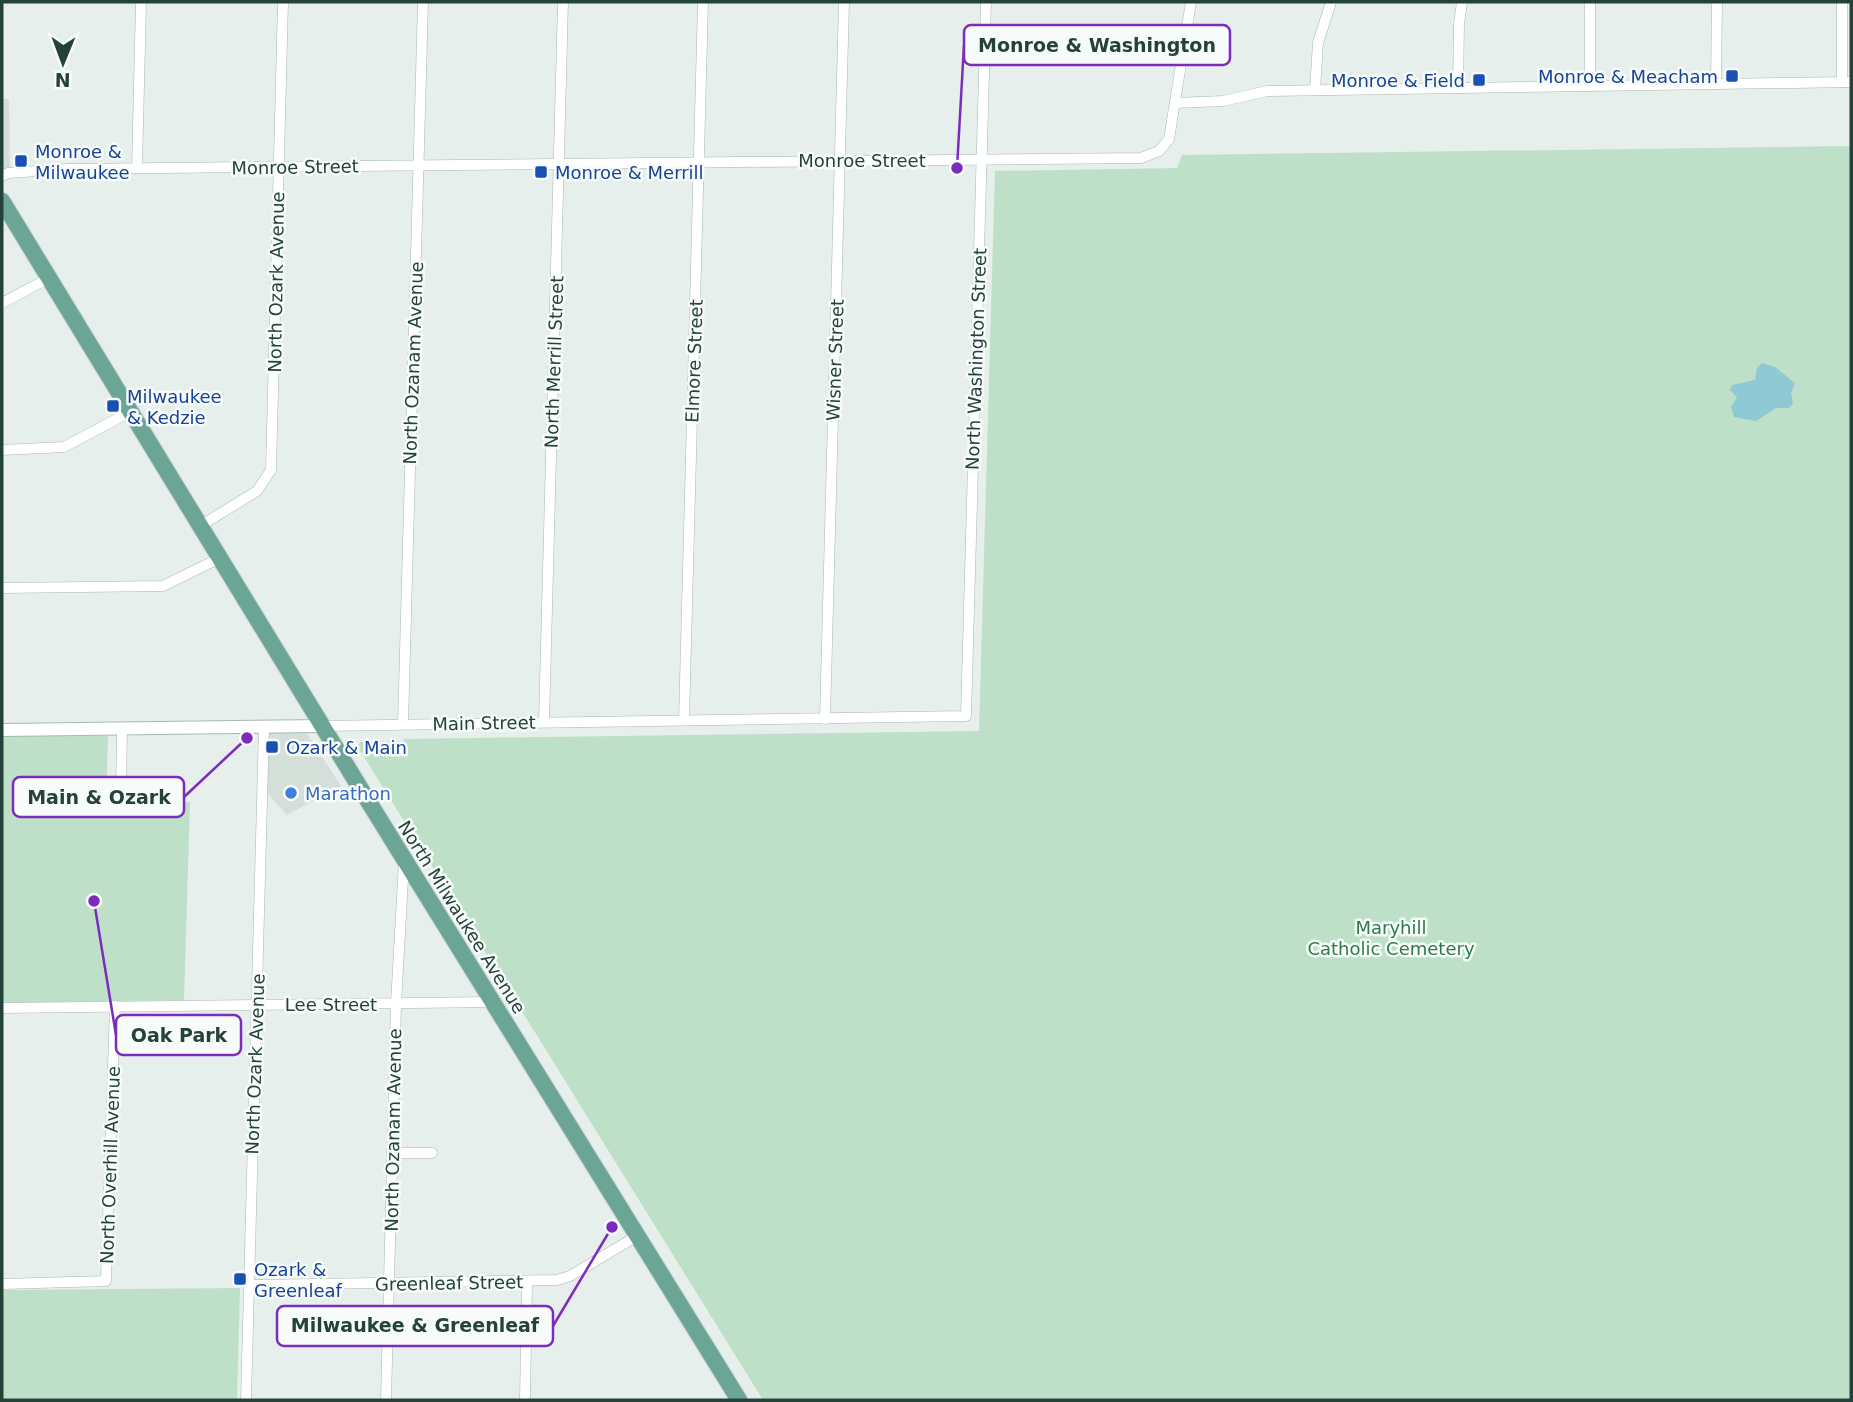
<svg xmlns="http://www.w3.org/2000/svg" width="1853" height="1402" viewBox="0 0 1853 1402" font-family="'DejaVu Sans',sans-serif">
  <style>
    .built { fill: #d4dfda }
    .green { fill: #bfe0c8 }
    .water { fill: #8ec9d4 }
    .lines { fill: none; stroke-linecap: round; stroke-linejoin: round }
    .minor-casing { stroke: #a8b8b2; stroke-width: 11 }
    .tertiary-casing { stroke: #a8b8b2; stroke-width: 14 }
    .primary-casing { stroke: #c2cac8; stroke-width: 18 }
    .minor { stroke: #fff; stroke-width: 10 }
    .tertiary { stroke: #fff; stroke-width: 12 }
    .primary { stroke: #6aa596; stroke-width: 16 }
    .transit-dot { fill: #1a4fb4; stroke: #f7fbf9; stroke-width: 2.5 }
    .shop-dot { fill: #3f7fe0; stroke: #f7fbf9; stroke-width: 2.5 }
    .labels { text-anchor: middle; dominant-baseline: central; stroke-width: 5; stroke-linejoin: round; paint-order: stroke }
    .transit-label { font-size: 18px; fill: #164399; stroke: #f7fbf9; text-anchor: start }
    .street-label { font-size: 18px; fill: #24423a; stroke: #f7fbf9 }
    .shop-label { font-size: 18px; fill: #366cbe; stroke: #f7fbf9; text-anchor: start }
    .park-label { font-size: 18px; fill: #2d7a4b; stroke: #f7fbf9 }
    .leader { fill: none; stroke: #7b2cbf; stroke-width: 2.5 }
    .callout-dot { fill: #7b2cbf; stroke: #f7fbf9; stroke-width: 2.5 }
    .callout { fill: #f7fbf9; stroke: #7b2cbf; stroke-width: 2.5 }
    .callout-label { font-size: 19px; text-anchor: middle; font-weight: bold; fill: #24423a }
  </style>
  <rect width="100%" height="100%" fill="#e6efeb"/>
  <!-- built -->
  <g class="built">
    <polygon points="2,99 9,99 10,168 2,169"/>
    <polygon points="304,729 341,786 287,815 261,786 261,730"/>
  </g>
  <!-- green -->
  <g class="green">
    <polygon points="1851,146 1851,1400 763,1400 358,747 360,742 404,741 404,739 979,731 995,171 1177,168 1182,155"/>
    <polygon points="2,736 108,736 106,802 190,802 184,1000 2,1003"/>
    <polygon points="240,1288 237,1400 2,1400 2,1290"/>
  </g>
  <!-- water -->
  <polygon class="water" points="1762,363 1775,367 1795,383 1791,393 1793,404 1789,408 1776,408 1756,421 1734,417 1731,407 1737,397 1730,390 1732,385 1755,380 1757,368"/>
  <g class="lines">
    <defs>
      <g id="minor">
        <polyline points="1590,2 1590,86"/>
        <polyline points="1842,2 1842,82"/>
        <polyline points="1716,84 1717,2"/>
        <polyline points="1458,88 1459,24 1462,2"/>
        <polyline points="1315,90 1318,43 1331,2"/>
        <polyline points="1175,103 1223,101 1267,91 1851,82"/>
        <polyline points="137,168 141,2"/>
        <polyline points="2,176 8,173 68,169 1141,158 1159,151 1169,139 1191,2"/>
        <polyline points="2,303 49,278"/>
        <polyline points="2,450 64,447 130,412"/>
        <polyline points="200,526 257,491 271,470 283,2"/>
        <polyline points="2,588 163,586 220,558"/>
        <polyline points="825,719 844,2"/>
        <polyline points="684,720 703,2"/>
        <polyline points="544,722 563,2"/>
        <polyline points="403,724 423,2"/>
        <polyline points="324,726 966,716 986,2"/>
        <polyline points="121,798 122,729"/>
        <polyline points="2,1008 492,1002"/>
        <polyline points="392,1153 432,1153"/>
        <polyline points="2,1284 106,1281 115,1006"/>
        <polyline points="249,1285 557,1280 570,1276 637,1236"/>
        <polyline points="246,1400 264,727"/>
        <polyline points="386,1400 396,1004 404,862"/>
        <polyline points="525,1400 527,1282"/>
      </g>
      <polyline id="tertiary" points="2,730 324,726"/>
      <polyline id="primary" points="2,201 362,791 739,1400"/>
    </defs>
    <!-- minor casing -->
    <use href="#minor" class="minor-casing"/>
    <!-- tertiary casing -->
    <use href="#tertiary" class="tertiary-casing"/>
    <!-- primary casing -->
    <use href="#primary" class="primary-casing"/>
    <!-- minor -->
    <use href="#minor" class="minor"/>
    <!-- tertiary -->
    <use href="#tertiary" class="tertiary"/>
    <!-- primary -->
    <use href="#primary" class="primary"/>
  </g>
  <!-- markers -->
  <g class="transit-dot">
    <rect x="1725" y="69" width="14" height="14" rx="3.5"/>
    <rect x="1472" y="73" width="14" height="14" rx="3.5"/>
    <rect x="14" y="154" width="14" height="14" rx="3.5"/>
    <rect x="534" y="165" width="14" height="14" rx="3.5"/>
    <rect x="106" y="399" width="14" height="14" rx="3.5"/>
    <rect x="265" y="740" width="14" height="14" rx="3.5"/>
    <rect x="233" y="1272" width="14" height="14" rx="3.5"/>
  </g>
  <circle class="shop-dot" cx="291" cy="793" r="7"/>
  <g class="labels">
    <!-- transit labels -->
    <g class="transit-label">
      <text x="1718" y="76" text-anchor="end">Monroe &amp; Meacham</text>
      <text x="1465" y="80" text-anchor="end">Monroe &amp; Field</text>
      <text x="35" y="151">Monroe &amp;<tspan x="35" dy="21">Milwaukee</tspan></text>
      <text x="555" y="172">Monroe &amp; Merrill</text>
      <text x="127" y="396">Milwaukee<tspan x="127" dy="21">&amp; Kedzie</tspan></text>
      <text x="286" y="747">Ozark &amp; Main</text>
      <text x="254" y="1269">Ozark &amp;<tspan x="254" dy="21">Greenleaf</tspan></text>
    </g>
    <!-- street labels -->
    <g class="street-label">
      <text x="862" y="160">Monroe Street</text>
      <text transform="translate(295 167) rotate(-1)">Monroe Street</text>
      <text transform="translate(276 282) rotate(-89)">North Ozark Avenue</text>
      <text transform="translate(976 359) rotate(-88)">North Washington Street</text>
      <text transform="translate(835 360) rotate(-88)">Wisner Street</text>
      <text transform="translate(694 361) rotate(-88)">Elmore Street</text>
      <text transform="translate(554 362) rotate(-88)">North Merrill Street</text>
      <text transform="translate(413 363) rotate(-88)">North Ozanam Avenue</text>
      <text transform="translate(484 723) rotate(-1)">Main Street</text>
      <text transform="translate(462 917) rotate(58)">North Milwaukee Avenue</text>
      <text x="331" y="1004">Lee Street</text>
      <text transform="translate(255 1064) rotate(-88)">North Ozark Avenue</text>
      <text transform="translate(393 1130) rotate(-89)">North Ozanam Avenue</text>
      <text transform="translate(110 1165) rotate(-88)">North Overhill Avenue</text>
      <text transform="translate(449 1283) rotate(-1)">Greenleaf Street</text>
    </g>
    <!-- shop labels -->
    <g class="shop-label">
      <text x="305" y="793">Marathon</text>
    </g>
    <!-- park labels -->
    <g class="park-label">
      <text x="1391" y="927">Maryhill<tspan x="1391" dy="21">Catholic Cemetery</tspan></text>
    </g>
  </g>
  <!-- callouts -->
  <path class="leader" d="M957 168L964 45M247 738L184 797M94 901L116 1035M612 1227L553 1326"/>
  <g class="callout-dot">
    <circle cx="957" cy="168" r="7"/>
    <circle cx="247" cy="738" r="7"/>
    <circle cx="94" cy="901" r="7"/>
    <circle cx="612" cy="1227" r="7"/>
  </g>
  <g class="callout">
    <rect x="964" y="25" width="266" height="40" rx="7"/>
    <rect x="13" y="777" width="171" height="40" rx="7"/>
    <rect x="116" y="1015" width="125" height="40" rx="7"/>
    <rect x="277" y="1306" width="276" height="40" rx="7"/>
  </g>
  <g class="callout-label">
    <text x="1097" y="52">Monroe &amp; Washington</text>
    <text x="99" y="804">Main &amp; Ozark</text>
    <text x="179" y="1042">Oak Park</text>
    <text x="415" y="1332">Milwaukee &amp; Greenleaf</text>
  </g>
  <!-- border -->
  <rect width="1853" height="1402" fill="none" stroke="#24423a" stroke-width="7"/>
  <!-- north arrow -->
  <g transform="translate(63 63) rotate(181)" stroke="#f7fbf9" stroke-width="5" paint-order="stroke">
  <path d="M0-5L12 26L0 18L-12 26Z" fill="#24423a"/>
  <text y="-10" font-size="19" font-weight="bold" text-anchor="middle" fill="#24423a">N</text>
  </g>
</svg>
